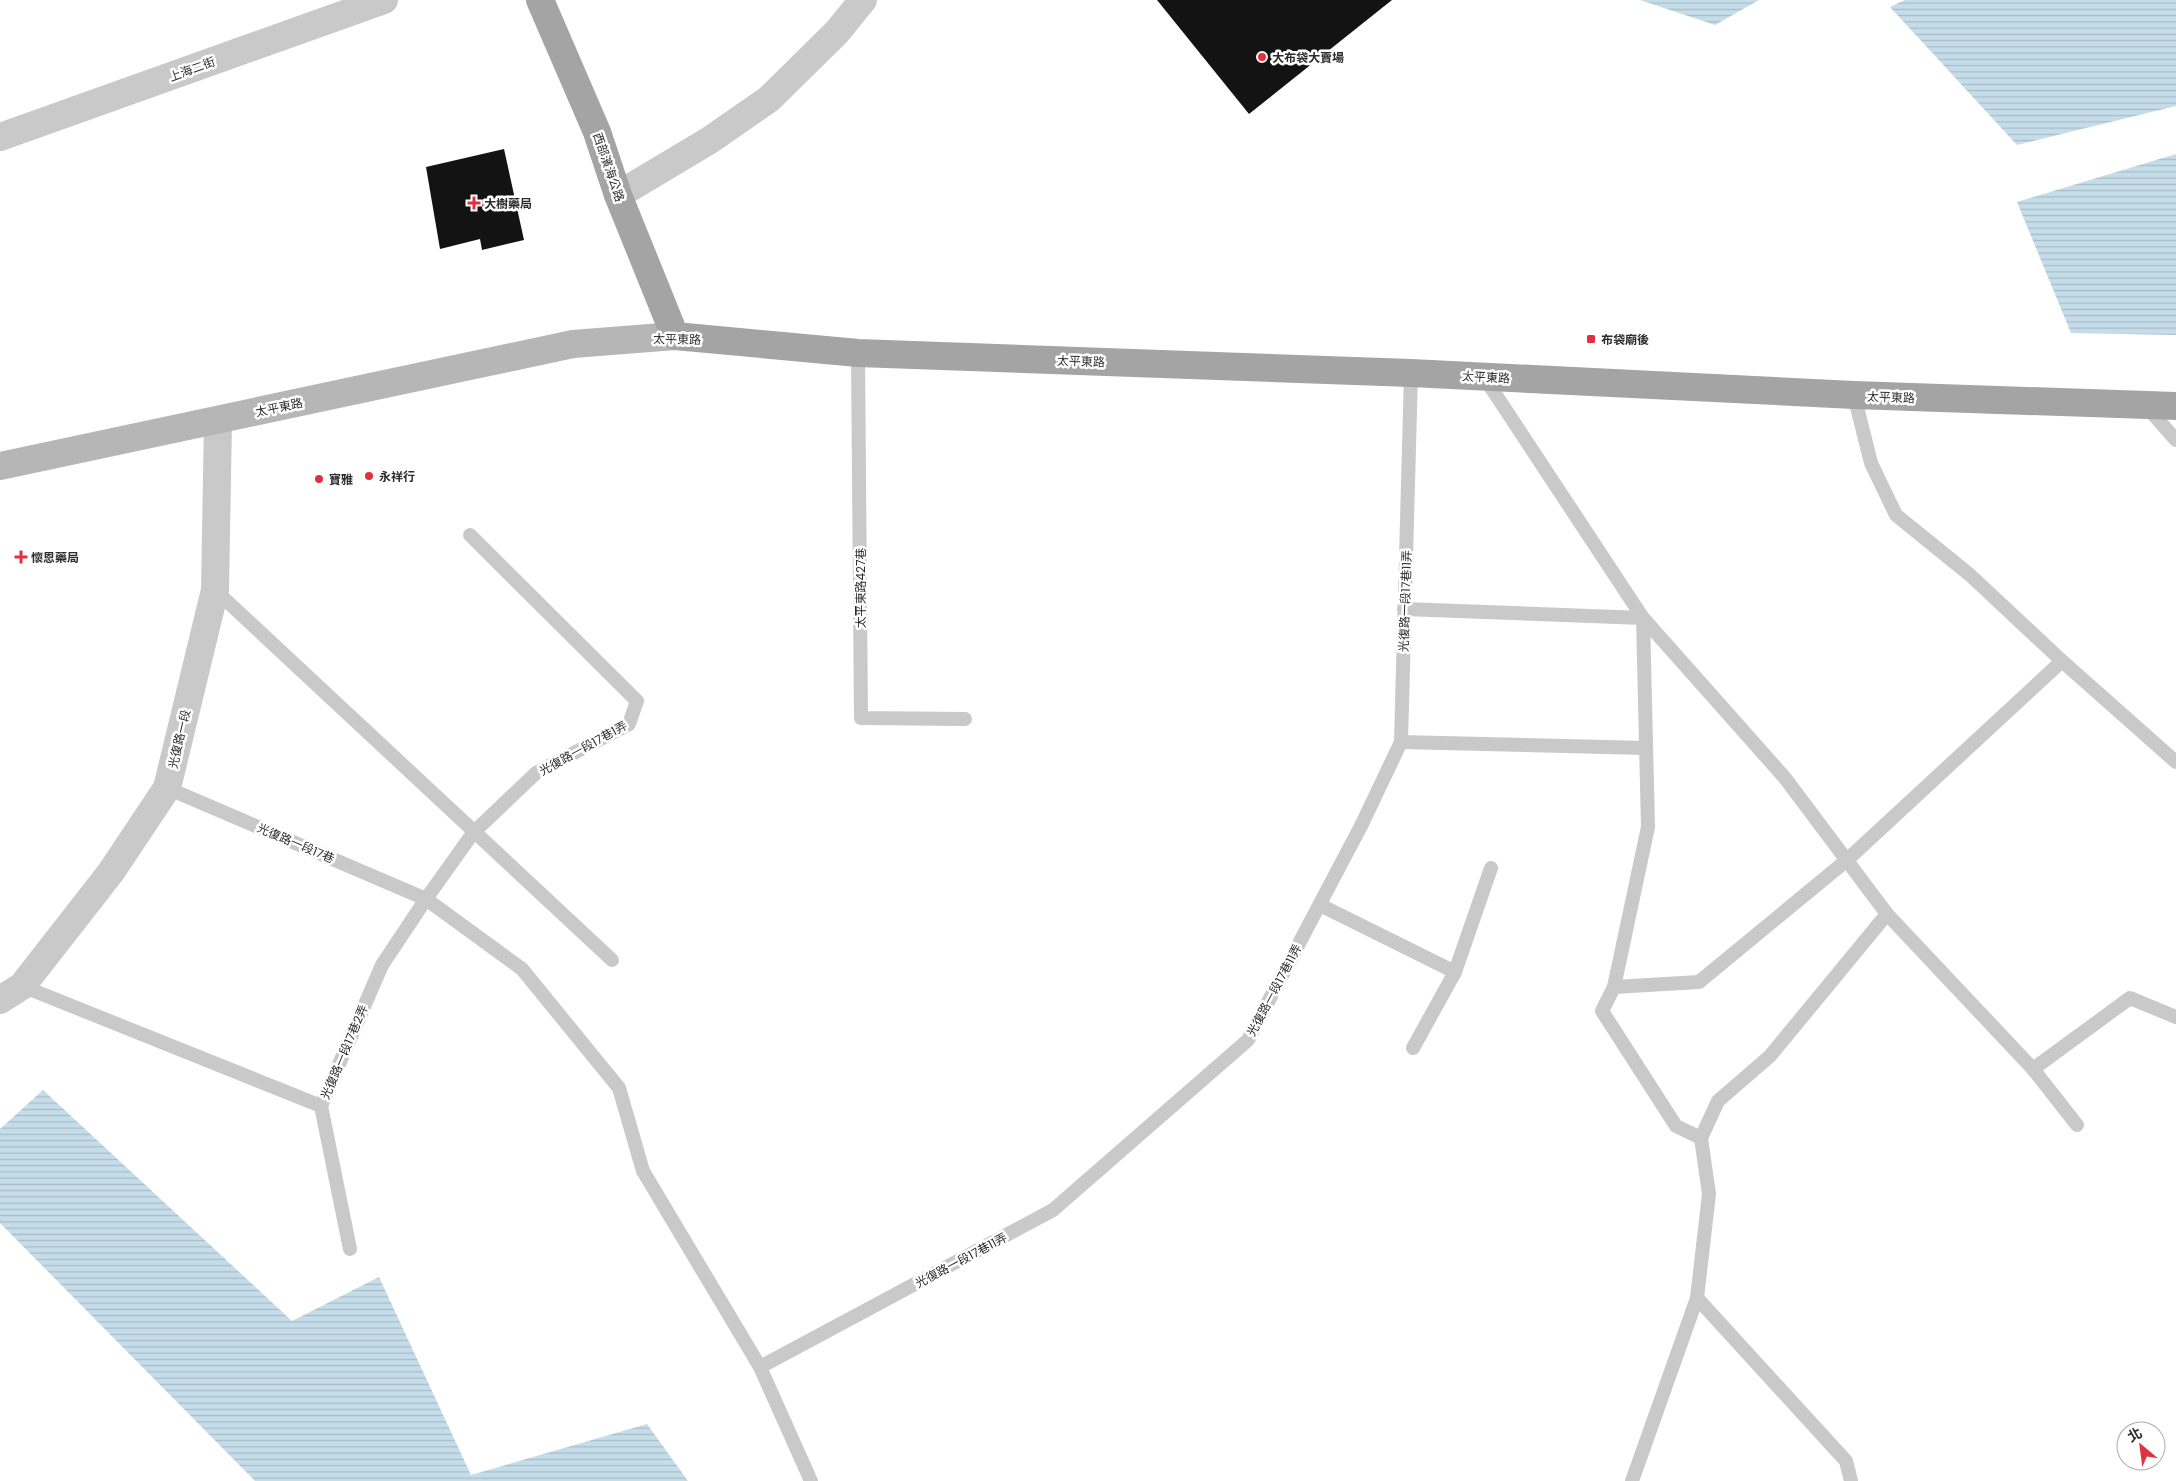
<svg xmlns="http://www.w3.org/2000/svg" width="2176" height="1481" viewBox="0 0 2176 1481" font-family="Poppins,'Noto Sans TC',sans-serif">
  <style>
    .water { fill: url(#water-rules) }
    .building { fill: #131313 }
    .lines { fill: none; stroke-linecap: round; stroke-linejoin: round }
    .service { stroke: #c9c9c9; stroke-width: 14 }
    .minor { stroke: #c9c9c9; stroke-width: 28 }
    .secondary { stroke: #b6b6b6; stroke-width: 28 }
    .primary { stroke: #a4a4a4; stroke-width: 28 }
    .poi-dot { fill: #e1303f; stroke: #fff; stroke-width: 2 }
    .labels { text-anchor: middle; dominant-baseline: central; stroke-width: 5; stroke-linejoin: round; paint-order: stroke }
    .poi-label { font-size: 12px; font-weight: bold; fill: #2c2c2c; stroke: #fff; text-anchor: start }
    .street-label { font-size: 12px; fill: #2c2c2c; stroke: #fff }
  </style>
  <defs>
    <pattern id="water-rules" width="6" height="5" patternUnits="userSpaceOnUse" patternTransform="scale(1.25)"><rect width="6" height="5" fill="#c5dce9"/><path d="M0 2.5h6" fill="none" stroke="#a9bdc8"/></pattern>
  </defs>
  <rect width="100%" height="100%" fill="#fff"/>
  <!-- water -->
  <g class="water">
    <polygon points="1640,0 1759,0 1715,25"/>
    <polygon points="1905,0 2176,0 2176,106 2017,145 1890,7"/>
    <polygon points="2176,154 2176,335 2071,333 2017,202"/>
    <polygon points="43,1090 292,1321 379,1277 471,1475 647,1424 688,1481 255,1481 0,1223 0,1129"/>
  </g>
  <!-- building -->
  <g class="building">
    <polygon points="1157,0 1392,0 1249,114"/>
    <polygon points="504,149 524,240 482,250 480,239 440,249 426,167"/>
  </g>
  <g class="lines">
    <!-- service -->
    <g class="service">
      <polyline points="858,353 861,718 965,719"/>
      <polyline points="1484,377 1643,618 1648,827 1614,987 1602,1011 1676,1126 1701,1138 1709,1194 1697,1298 1632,1481"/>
      <polyline points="1854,395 1871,463 1896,515 1970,575 2062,661 2176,762"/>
      <polyline points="2146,406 2176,440"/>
      <polyline points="215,590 612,960"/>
      <polyline points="1404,609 1643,618 1785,778 1887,914 2033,1069 2077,1125"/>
      <polyline points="1401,742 1646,748"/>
      <polyline points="167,788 426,899 522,969 619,1088 643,1171 760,1367 811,1481"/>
      <polyline points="1320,905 1455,972 1413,1048"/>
      <polyline points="1455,972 1491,868"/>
      <polyline points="22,986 321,1106"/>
      <polyline points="1614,987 1699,982 1847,860 2062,661"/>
      <polyline points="2033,1069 2130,998 2176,1017"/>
      <polyline points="1701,1138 1718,1101 1770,1056 1887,914"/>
      <polyline points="350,1249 321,1106 382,965 426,899 473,833 536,773 629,724 637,701 470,535"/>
      <polyline points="1697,1298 1846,1461 1851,1481"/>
      <polyline points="760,1367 1053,1210 1248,1040 1361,826 1401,742 1411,373"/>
    </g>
    <!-- minor -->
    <g class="minor">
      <polyline points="0,137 384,0"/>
      <polyline points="618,195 710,140 769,99 837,32 863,0"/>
      <polyline points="0,1000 22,986 111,872 167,788 215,590 218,421"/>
    </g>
    <!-- secondary -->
    <polyline class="secondary" points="0,466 573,344 675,336"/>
    <!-- primary -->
    <polyline class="primary" points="540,0 597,132 618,195 675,336 858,353 1411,373 1854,395 2176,406"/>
  </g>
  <!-- markers -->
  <g class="poi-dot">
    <circle cx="1262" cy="57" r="5"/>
    <path d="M471.5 195.5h5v5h5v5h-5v5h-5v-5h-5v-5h5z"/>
    <rect x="1586" y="334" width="10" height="10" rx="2.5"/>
    <circle cx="369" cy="476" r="5"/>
    <circle cx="319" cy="479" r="5"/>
    <path d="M18.5 549.5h5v5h5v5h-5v5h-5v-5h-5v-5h5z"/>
  </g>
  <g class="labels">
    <!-- poi labels -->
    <g class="poi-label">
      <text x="1272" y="57">大布袋大賣場</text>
      <text x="484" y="203">大樹藥局</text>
      <text x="1601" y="339">布袋廟後</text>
      <text x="379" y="476">永祥行</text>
      <text x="329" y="479">寶雅</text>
      <text x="31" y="557">懷恩藥局</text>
    </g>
    <!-- street labels -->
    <g class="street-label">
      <text transform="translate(192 69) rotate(-20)">上海二街</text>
      <text transform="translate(609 167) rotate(71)">西部濱海公路</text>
      <text transform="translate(677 339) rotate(1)">太平東路</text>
      <text transform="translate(1081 361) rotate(2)">太平東路</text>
      <text transform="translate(1486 377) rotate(3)">太平東路</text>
      <text transform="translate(1891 397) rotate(2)">太平東路</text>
      <text transform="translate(279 407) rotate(-12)">太平東路</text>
      <text transform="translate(860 588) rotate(-90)">太平東路427巷</text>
      <text transform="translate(1405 601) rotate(-88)">光復路一段17巷11弄</text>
      <text transform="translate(179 739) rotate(-77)">光復路一段</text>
      <text transform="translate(583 748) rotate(-29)">光復路一段17巷1弄</text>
      <text transform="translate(296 843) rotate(23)">光復路一段17巷</text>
      <text transform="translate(1274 990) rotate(-62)">光復路一段17巷11弄</text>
      <text transform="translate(344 1052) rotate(-67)">光復路一段17巷2弄</text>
      <text transform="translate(961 1260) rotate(-28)">光復路一段17巷11弄</text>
    </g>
  </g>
  <!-- north arrow -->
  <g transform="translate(2141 1446) rotate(331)"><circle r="24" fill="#ffffff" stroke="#ababab"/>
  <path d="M0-4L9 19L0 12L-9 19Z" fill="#e1303f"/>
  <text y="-8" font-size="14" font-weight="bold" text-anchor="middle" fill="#2c2c2c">北</text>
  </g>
</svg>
